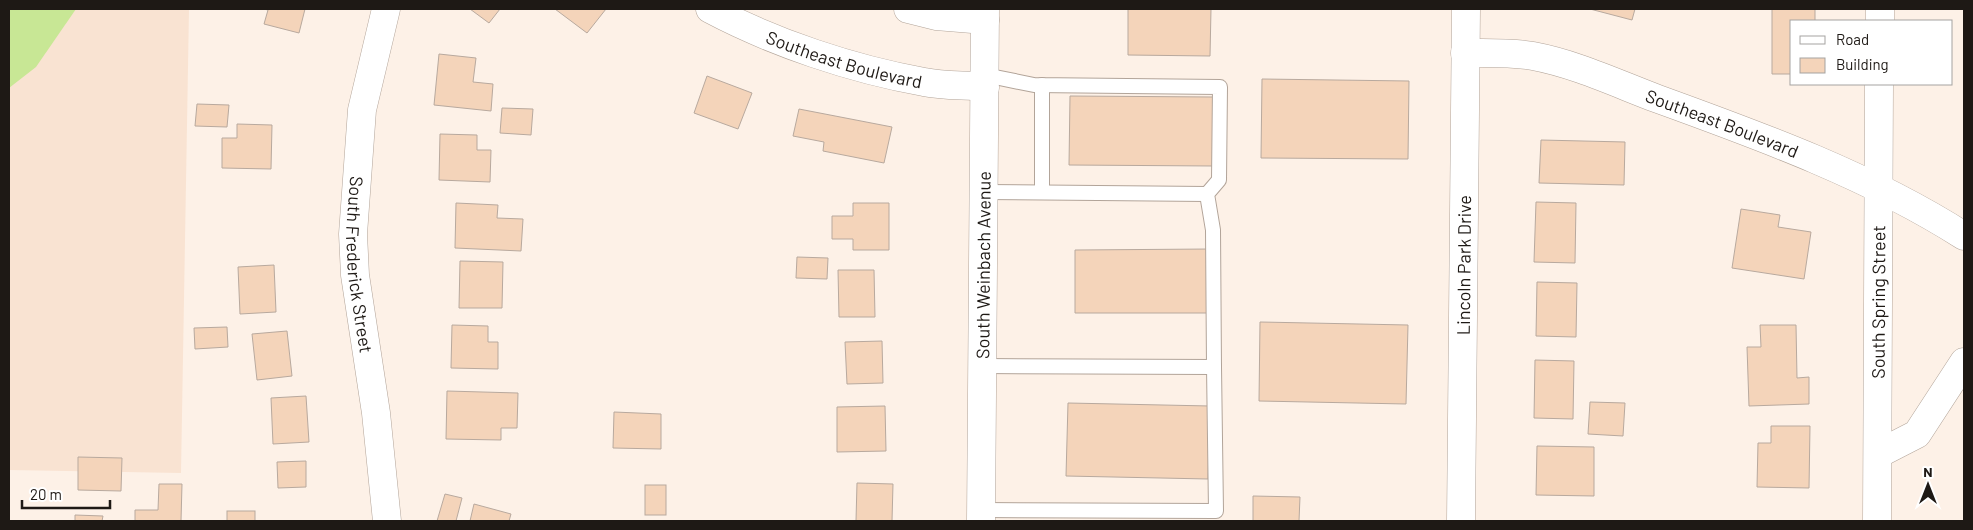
<svg xmlns="http://www.w3.org/2000/svg" width="1973" height="530" viewBox="0 0 1973 530" font-family="Barlow,sans-serif">
  <style>
    .built { fill: #f9e3d2 }
    .green { fill: #c8e795 }
    .building { fill: #f4d4ba; stroke: #b8a99e }
    .lines { fill: none; stroke-linecap: round; stroke-linejoin: round }
    .service-casing { stroke: #b2a499; stroke-width: 16 }
    .minor-casing { stroke: #b2a499; stroke-width: 29 }
    .tertiary-casing { stroke: #b2a499; stroke-width: 29 }
    .service { stroke: #fff; stroke-width: 14 }
    .minor { stroke: #fff; stroke-width: 28 }
    .tertiary { stroke: #fff; stroke-width: 28 }
    .labels { text-anchor: middle; dominant-baseline: central; stroke-width: 4.5; stroke-linejoin: round; paint-order: stroke }
    .street-label { font-size: 18px; fill: #1e1915; stroke: #fff }
  </style>
  <rect width="100%" height="100%" fill="#fdf1e7"/>
  <!-- built -->
  <polygon class="built" points="9,9 189,9 181,473 9,470"/>
  <!-- green -->
  <polygon class="green" points="9,9 76,9 36,67 9,88"/>
  <!-- building -->
  <g class="building">
    <polygon points="264,9 305,9 299,33 264,24 268,10"/>
    <polygon points="470,9 500,9 489,23"/>
    <polygon points="555,9 606,9 587,33"/>
    <polygon points="1128,9 1211,9 1210,56 1128,55"/>
    <polygon points="1590,9 1635,9 1632,20"/>
    <polygon points="1772,9 1815,9 1815,21 1792,21 1792,74 1772,74"/>
    <polygon points="439,54 476,58 473,82 493,84 491,111 434,105"/>
    <polygon points="707,76 752,93 738,129 694,113"/>
    <polygon points="1262,79 1409,81 1408,159 1261,158"/>
    <polygon points="1070,96 1213,97 1213,166 1069,165"/>
    <polygon points="197,104 229,105 227,127 195,126"/>
    <polygon points="502,108 533,109 531,135 500,133"/>
    <polygon points="799,109 892,127 884,163 823,151 824,142 793,136"/>
    <polygon points="237,124 272,125 271,169 222,168 222,138 237,138"/>
    <polygon points="440,134 477,135 477,150 491,150 490,182 439,180"/>
    <polygon points="1541,140 1625,142 1624,185 1539,183"/>
    <polygon points="1536,202 1576,203 1575,263 1534,262"/>
    <polygon points="456,203 498,205 497,218 523,219 521,251 455,248"/>
    <polygon points="853,203 889,203 889,250 853,250 853,239 832,239 832,216 853,216"/>
    <polygon points="1741,209 1780,215 1778,227 1811,232 1804,279 1732,268"/>
    <polygon points="1210,249 1211,313 1075,313 1075,250"/>
    <polygon points="797,257 828,258 827,279 796,278"/>
    <polygon points="460,261 503,262 502,308 459,308"/>
    <polygon points="274,265 276,312 240,314 238,267"/>
    <polygon points="838,270 874,270 875,317 839,317"/>
    <polygon points="1537,282 1577,283 1576,337 1536,336"/>
    <polygon points="1260,322 1408,325 1406,404 1259,401"/>
    <polygon points="452,325 488,326 488,342 498,342 498,369 451,368"/>
    <polygon points="1760,325 1796,325 1797,378 1809,377 1809,404 1749,406 1747,347 1761,347"/>
    <polygon points="227,327 228,347 195,349 194,328"/>
    <polygon points="287,331 292,376 257,380 252,334"/>
    <polygon points="882,341 883,383 847,384 845,342"/>
    <polygon points="1535,360 1574,361 1573,419 1534,418"/>
    <polygon points="447,391 518,393 517,428 501,428 501,440 446,439"/>
    <polygon points="306,396 309,442 273,444 271,398"/>
    <polygon points="1590,402 1625,403 1623,436 1588,434"/>
    <polygon points="1068,403 1210,406 1208,479 1066,476"/>
    <polygon points="885,406 886,451 837,452 837,407"/>
    <polygon points="614,412 661,414 661,449 613,448"/>
    <polygon points="1771,426 1810,426 1809,488 1757,487 1758,443 1771,443"/>
    <polygon points="1537,446 1594,447 1594,496 1536,495"/>
    <polygon points="78,457 122,458 121,491 78,490"/>
    <polygon points="306,461 306,487 278,488 277,462"/>
    <polygon points="857,483 893,484 892,521 856,521"/>
    <polygon points="159,484 182,484 181,521 135,521 135,510 158,510"/>
    <rect x="645" y="485" width="21" height="30"/>
    <polygon points="445,494 462,498 456,521 437,521"/>
    <polygon points="1253,496 1300,497 1299,521 1253,521"/>
    <polygon points="474,504 511,514 509,521 470,521"/>
    <rect x="227" y="511" width="28" height="10"/>
    <polygon points="75,515 103,516 102,521 75,521"/>
  </g>
  <g class="lines">
    <defs>
      <g id="service">
        <polyline points="1042,85 1042,191"/>
        <polyline points="984,192 1207,194"/>
        <polyline points="983,366 1214,367 1213,230 1207,194 1219,180 1220,87 1034,85 985,75"/>
        <polyline points="981,510 1216,511 1214,367"/>
      </g>
      <g id="minor">
        <path id="s1" d="M386,9L362,110L353,234L355,275L376,413L387,521"/>
        <path id="s2" d="M710,9C774,43 852,69 924,82C943,86 965,85 985,87"/>
        <polyline points="908,9 936,16 985,20"/>
        <polyline points="1880,21 1880,9"/>
        <path id="s3" d="M1465,53C1488,53 1511,52 1533,56C1576,64 1618,84 1658,99C1763,137 1870,176 1964,236"/>
        <polyline points="1878,454 1917,434 1964,362"/>
        <path id="s4" d="M1461,521L1466,9"/>
        <path id="s5" d="M1877,521L1879,84"/>
      </g>
      <g id="tertiary">
        <path id="s6" d="M981,521L985,9"/>
      </g>
    </defs>
    <!-- service casing -->
    <use href="#service" class="service-casing"/>
    <!-- minor casing -->
    <use href="#minor" class="minor-casing"/>
    <!-- tertiary casing -->
    <use href="#tertiary" class="tertiary-casing"/>
    <!-- service -->
    <use href="#service" class="service"/>
    <!-- minor -->
    <use href="#minor" class="minor"/>
    <!-- tertiary -->
    <use href="#tertiary" class="tertiary"/>
  </g>
  <g class="labels">
    <!-- street labels -->
    <g class="street-label">
      <text stroke="none"><textPath href="#s2" startOffset="144">Southeast Boulevard</textPath></text>
      <text stroke="none"><textPath href="#s3" startOffset="269">Southeast Boulevard</textPath></text>
      <text stroke="none"><textPath href="#s1" startOffset="259">South Frederick Street</textPath></text>
      <text stroke="none"><textPath href="#s6" startOffset="256">South Weinbach Avenue</textPath></text>
      <text stroke="none"><textPath href="#s4" startOffset="256">Lincoln Park Drive</textPath></text>
      <text stroke="none"><textPath href="#s5" startOffset="219">South Spring Street</textPath></text>
    </g>
  </g>
  <!-- border -->
  <rect width="1973" height="530" fill="none" stroke="#1e1915" stroke-width="20"/>
  <!-- legend -->
  <rect x="1790" y="20" width="162" height="65" fill="#ffffff" stroke="#a5a3a1"/>
  <rect x="1800" y="36" width="25" height="8" fill="#ffffff" stroke="#a5a3a1"/>
  <text x="1836" y="45" font-size="15" fill="#1e1915">Road</text>
  <rect x="1800" y="58" width="25" height="15" fill="#f4d4ba" stroke="#a5a3a1"/>
  <text x="1836" y="70" font-size="15" fill="#1e1915">Building</text>
  <!-- north arrow -->
  <g transform="translate(1928 485)" stroke="#ffffff" stroke-width="4" paint-order="stroke">
  <path d="M0-4L9 19L0 12L-9 19Z" fill="#1e1915"/>
  <text y="-8" font-size="14" font-weight="bold" text-anchor="middle" fill="#1e1915">N</text>
  </g>
  <!-- scale -->
  <path d="M22 500v8h88v-8" fill="none" stroke="#1e1915" stroke-width="2.5"/>
  <text x="30" y="500" font-size="15" fill="#1e1915" stroke="#ffffff" stroke-width="4" paint-order="stroke">20 m</text>
</svg>
